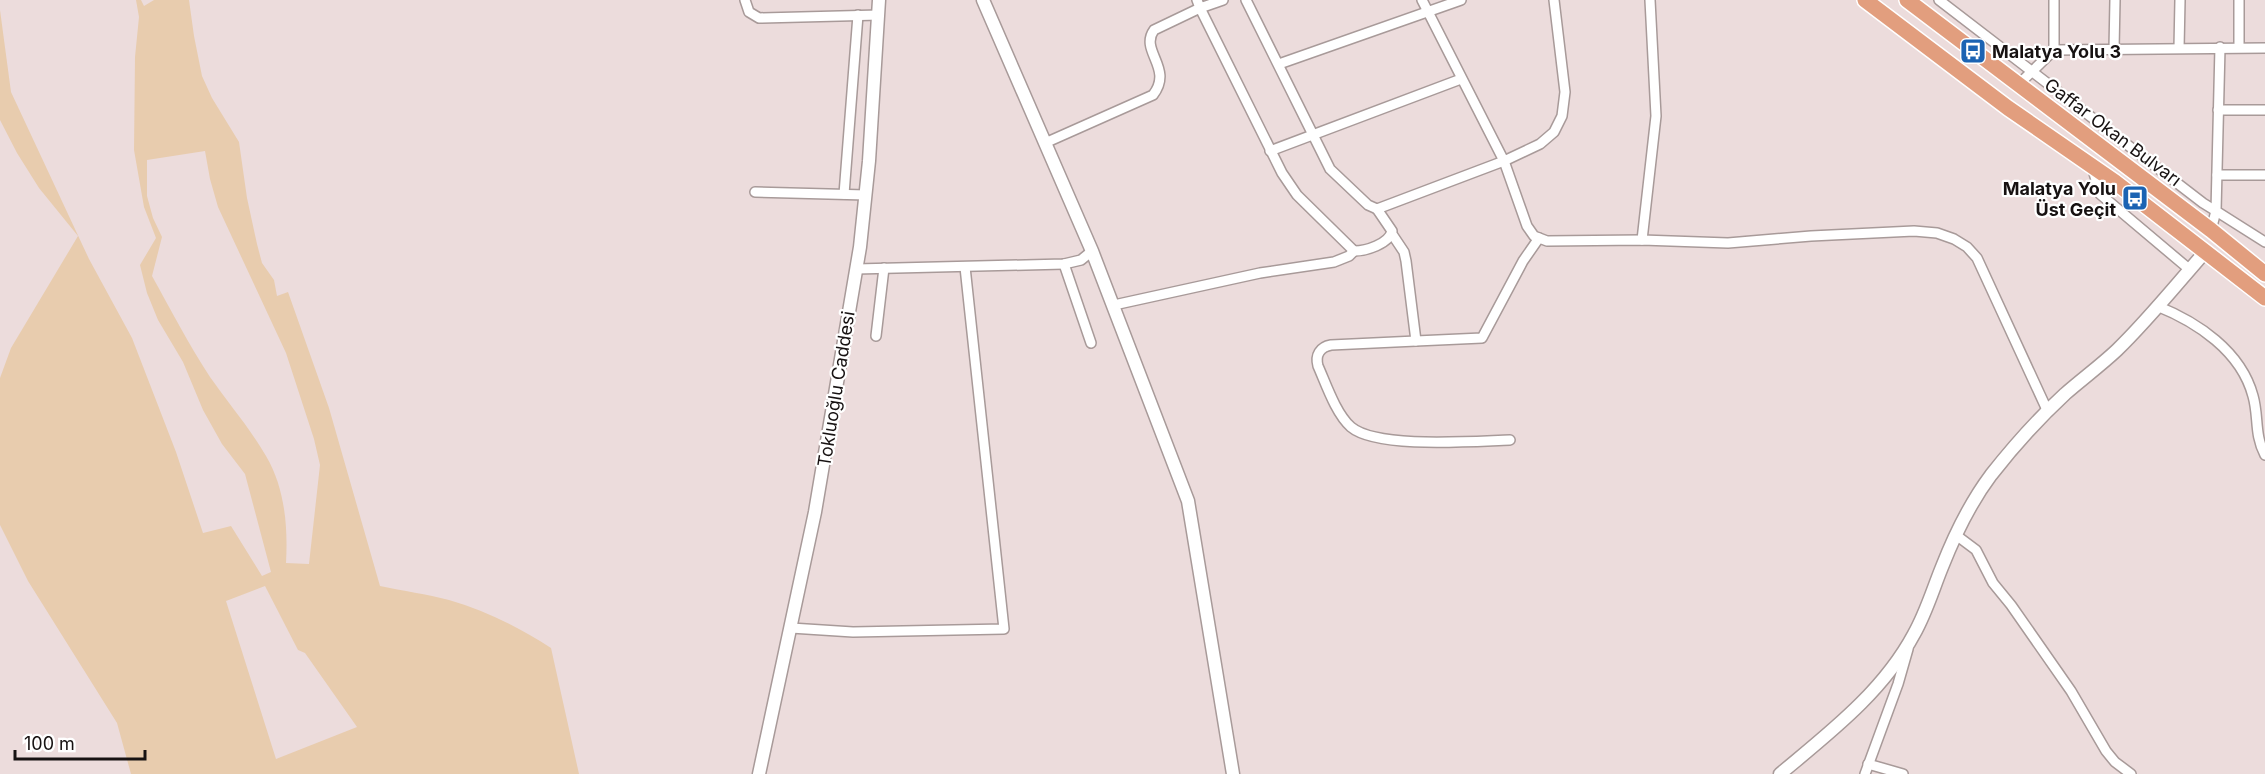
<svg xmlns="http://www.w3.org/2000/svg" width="2265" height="774" viewBox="0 0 2265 774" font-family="Inter,sans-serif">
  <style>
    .green { fill: #e8ccae; fill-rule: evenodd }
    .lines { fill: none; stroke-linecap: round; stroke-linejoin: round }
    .minor-casing { stroke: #a89a99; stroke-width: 12 }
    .tertiary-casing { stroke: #a89a99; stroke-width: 15 }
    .trunk-casing { stroke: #fff; stroke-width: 18 }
    .minor { stroke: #fff; stroke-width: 9 }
    .tertiary { stroke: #fff; stroke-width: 12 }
    .trunk { stroke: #e29e7e; stroke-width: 15 }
    .labels { text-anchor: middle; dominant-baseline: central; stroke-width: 4.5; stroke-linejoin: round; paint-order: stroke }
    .poi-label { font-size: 18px; font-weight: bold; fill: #171212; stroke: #fff; text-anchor: start }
    .street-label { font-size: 18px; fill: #171212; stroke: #fff }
  </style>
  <rect width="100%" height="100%" fill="#ecdcdc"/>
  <!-- green -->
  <path class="green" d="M136,0H141L144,6L154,0H189L194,36L202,76L212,98L239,142L247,198L257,244L262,263L274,280L277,296L288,292L329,408L380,586C403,591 427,594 449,600C486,611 519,627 551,648L579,774H131L117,723L28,581L0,525V378L11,348L78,236L39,188L17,153L0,120V10L11,92L89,259L132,338L176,452L203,533L231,526L262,576L271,572L245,474L222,444L203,410L183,362L158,320L147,293L140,265L156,238L144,207L134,150L135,57L139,17ZM205,151L210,179L218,207L286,353L314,439L320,465L309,564L286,563C288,527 285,488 266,456C250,428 228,403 210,377C189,345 171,310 152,276L162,237L153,218L147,196V160ZM265,586L298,650L305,653L357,727L276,759L226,601Z"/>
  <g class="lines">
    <defs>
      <g id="minor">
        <polyline points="745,0 749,12 759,18 879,15"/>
        <polyline points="1197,0 1200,8 1223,0"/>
        <polyline points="1246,0 1330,169 1368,205 1377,209 1504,161 1540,144 1554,132 1562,116 1565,92 1554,0"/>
        <polyline points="1422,0 1504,161 1527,226 1534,236 1547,241 1642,240 1728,243 1811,236 1914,231 1937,233 1954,239 1967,247 1977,258 2048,412"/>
        <polyline points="1939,0 2203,203 2216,211 2211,230"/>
        <polyline points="2054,0 2054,50"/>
        <polyline points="2220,47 2216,211 2265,242"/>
        <polyline points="2239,47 2239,0"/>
        <polyline points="2179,48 2180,0"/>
        <polyline points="2114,49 2115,0"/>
        <polyline points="1279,64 1461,0"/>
        <polyline points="2018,85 2054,50 2265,48"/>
        <polyline points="2218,110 2265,110"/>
        <path d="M1045,143L1153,95C1174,68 1139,51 1154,30L1200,8L1282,173L1297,195L1354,251C1366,251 1389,244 1392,231L1377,209"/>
        <polyline points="1270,151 1461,79"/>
        <polyline points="2092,166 2100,194 2189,269"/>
        <polyline points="2217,175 2265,175"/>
        <polyline points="755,192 866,195"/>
        <polyline points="844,194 858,15"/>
        <polyline points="1392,234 1404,252 1406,261 1416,341 1482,338 1523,261 1539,238"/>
        <polyline points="1642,240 1656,116 1650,0"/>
        <polyline points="1064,264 1091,343"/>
        <polyline points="856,269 1064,264 1081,260 1092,251"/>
        <polyline points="1114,305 1260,273 1334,262 1349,256 1354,251"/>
        <path d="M2157,306C2197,322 2241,351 2253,396C2259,417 2254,434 2265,455"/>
        <polyline points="876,336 884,268"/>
        <path d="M1416,341L1331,345C1320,347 1315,355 1318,366C1326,384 1336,414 1351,427C1377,449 1475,441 1510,440"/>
        <polyline points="1956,535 1976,550 1993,583 2011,605 2071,691 2106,751 2115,762 2131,774"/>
        <polyline points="791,628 853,632 1004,629 965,267"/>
        <polyline points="1868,764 1903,774"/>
        <polyline points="1865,774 1898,684 1908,649"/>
      </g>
      <g id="tertiary">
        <polyline points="983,0 1092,251 1188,501 1233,774"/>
        <polyline points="759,774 815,512 860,247 869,161 879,0"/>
        <path d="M1780,774C1829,733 1883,692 1914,634C1926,613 1933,589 1942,567C1955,534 1970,503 1991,475C2013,447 2039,418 2065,394C2082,379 2100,366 2117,350C2148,320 2176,285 2205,252"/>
      </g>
      <g id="trunk">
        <polyline points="1865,0 2008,108 2115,182 2265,298"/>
        <polyline points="1907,0 2211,230 2265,274"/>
      </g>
    </defs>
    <!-- minor casing -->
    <use href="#minor" class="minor-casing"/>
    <!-- tertiary casing -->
    <use href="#tertiary" class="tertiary-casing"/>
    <!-- trunk casing -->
    <use href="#trunk" class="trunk-casing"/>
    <!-- minor -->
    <use href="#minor" class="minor"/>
    <!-- tertiary -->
    <use href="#tertiary" class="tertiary"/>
    <!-- trunk -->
    <use href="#trunk" class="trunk"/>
  </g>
  <!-- icons -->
  <defs>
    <symbol id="bus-square" viewBox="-11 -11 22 22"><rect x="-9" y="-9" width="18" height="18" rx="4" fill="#1b63b3" stroke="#fff"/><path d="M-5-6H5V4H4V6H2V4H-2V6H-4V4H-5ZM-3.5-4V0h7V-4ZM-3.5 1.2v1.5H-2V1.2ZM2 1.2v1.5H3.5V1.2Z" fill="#fff"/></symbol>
  </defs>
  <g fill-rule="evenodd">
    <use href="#bus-square" x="1958" y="36" width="30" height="30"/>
    <use href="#bus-square" x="2120" y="183" width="30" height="30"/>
  </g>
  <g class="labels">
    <!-- poi labels -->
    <g class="poi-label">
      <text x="1992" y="51">Malatya Yolu 3</text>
      <text x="2116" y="188" text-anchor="end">Malatya Yolu<tspan x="2116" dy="21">Üst Geçit</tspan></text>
    </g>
    <!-- street labels -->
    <g class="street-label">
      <text transform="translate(2113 132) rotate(37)">Gaffar Okan Bulvarı</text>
      <text transform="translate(836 389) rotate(-81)">Tokluoğlu Caddesi</text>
    </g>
  </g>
  <!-- scale -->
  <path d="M15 750v9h130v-9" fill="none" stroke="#171212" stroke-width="3"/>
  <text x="24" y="750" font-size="18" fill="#171212" stroke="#ffffff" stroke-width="4.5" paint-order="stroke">100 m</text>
</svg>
